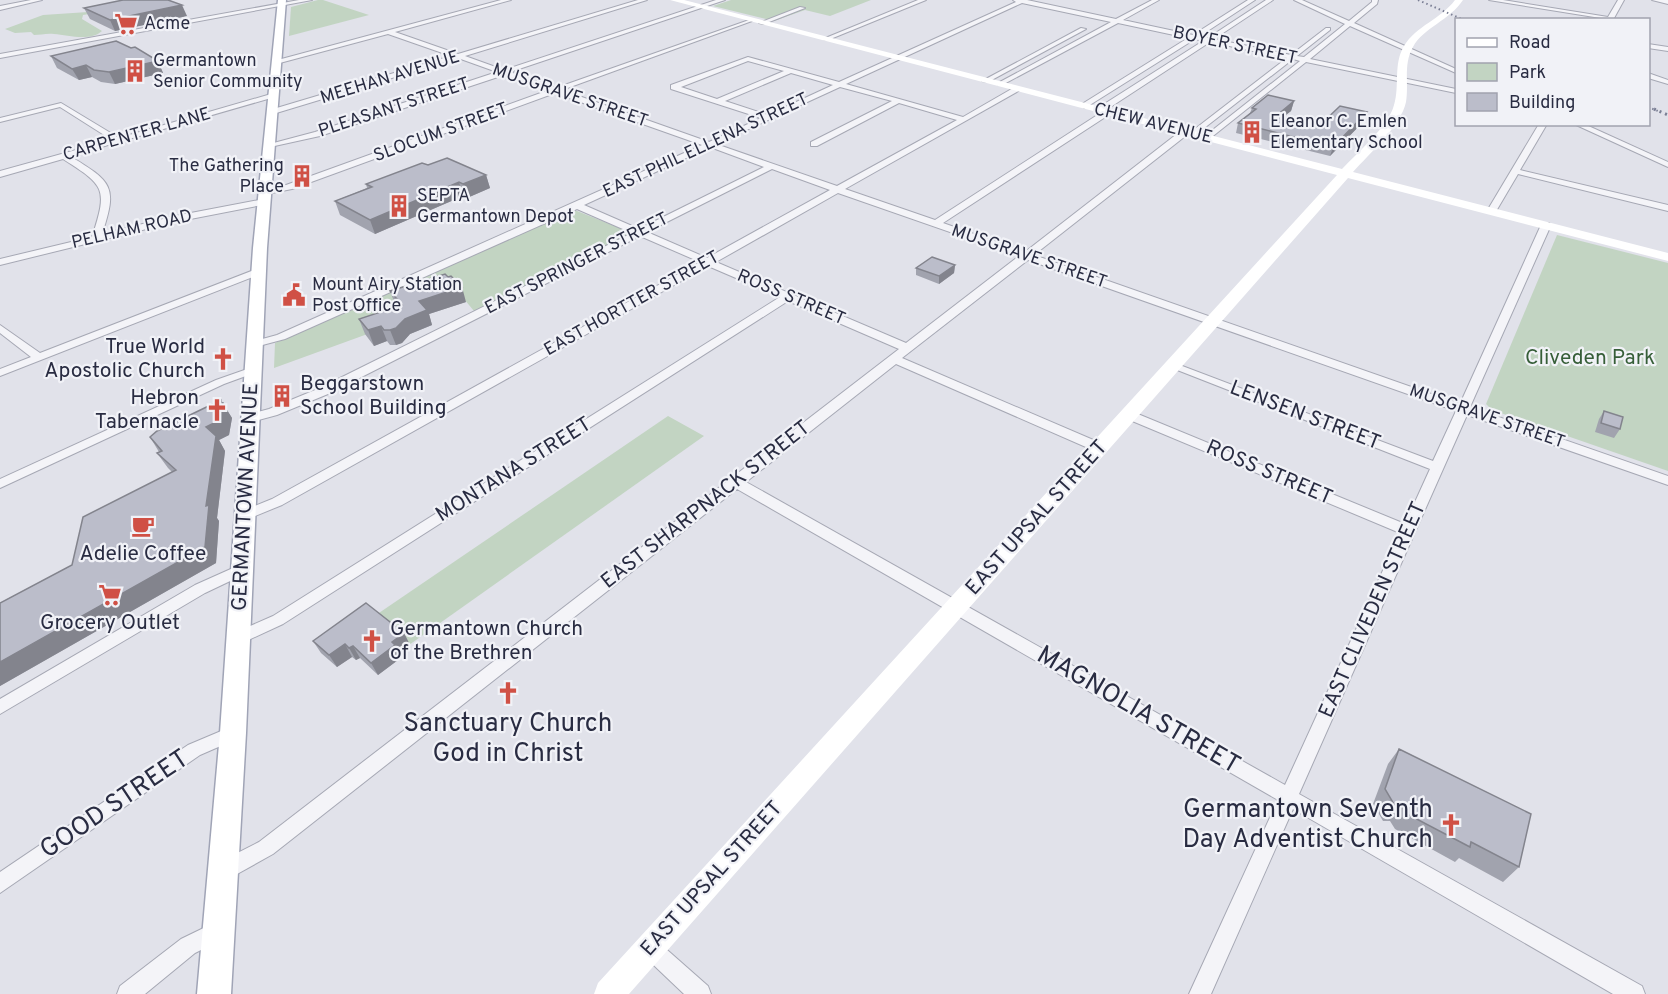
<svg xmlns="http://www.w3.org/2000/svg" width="1668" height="994" font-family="Overpass,sans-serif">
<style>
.green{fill:#c2d4c2}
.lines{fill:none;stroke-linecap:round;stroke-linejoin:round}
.street-casing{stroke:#a6a8b4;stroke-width:2}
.primary-casing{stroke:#a0a4b6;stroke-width:3}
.street{fill:#f4f4f8;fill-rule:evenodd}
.secondary{fill:#fff;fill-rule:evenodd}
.primary{fill:#fff;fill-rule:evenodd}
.rail-far1{stroke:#7a7e94;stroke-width:2;stroke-dasharray:1.5 3;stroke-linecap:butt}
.rail{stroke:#7a7e94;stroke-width:3;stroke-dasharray:2 4;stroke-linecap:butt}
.wall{fill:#a1a3ae}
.shaded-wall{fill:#83848d}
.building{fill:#bbbdca;stroke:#83848d;stroke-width:1.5}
.labels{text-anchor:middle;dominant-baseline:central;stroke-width:4.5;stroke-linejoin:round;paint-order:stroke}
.far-poi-label{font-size:18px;fill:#292c42;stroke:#f1f2f7;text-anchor:start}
.far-street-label{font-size:18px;fill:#292c42;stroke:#f1f2f7}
.poi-label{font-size:21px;fill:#292c42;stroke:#f1f2f7;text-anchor:end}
.park-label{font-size:21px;fill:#365e38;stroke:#f1f2f7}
.street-label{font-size:21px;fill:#292c42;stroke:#f1f2f7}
.near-street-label{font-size:26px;fill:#292c42;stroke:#f1f2f7}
.near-poi-label{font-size:26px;fill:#292c42;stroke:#f1f2f7}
</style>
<rect width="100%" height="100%" fill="#e1e2ea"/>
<g class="green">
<path d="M318 0H323L369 15 289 36 291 7Z"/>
<path d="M731 0H871L830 16 805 10 774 21 713 6Z"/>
<path d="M88 12 89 14 83 15 82 19 102 31C90 42 68 35 54 34 47 33 40 35 34 35L31 32 15 33 5 29 43 15Z"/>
<path d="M572 209 632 233 474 311 454 287 395 305 406 320 274 368 275 343Z"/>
<path d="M1557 235 1668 263V471L1492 410 1486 404Z"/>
<path d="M668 416 704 436 409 645 373 617Z"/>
</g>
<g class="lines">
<g class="street-casing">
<g id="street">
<path d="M31 0H42L0 10V6Z"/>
<path d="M299 0H312L0 58V54Z"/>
<path d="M501 0H511L395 32 458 54 638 0H647L465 56 504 70 716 0H725L510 72 556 88 752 19V21L562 90 709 142 761 118 671 89V85L748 57 839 82 1016 2 1013 0H1027L1116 19 1152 0H1159L1123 20 1193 35 1248 0H1255L1200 36 1208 38 1266 0H1273L1214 39 1291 55 1326 28H1330V30L1297 56 1304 57 1345 24 1294 0H1302L1349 21 1372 2V0H1378L1377 4 1354 23 1456 69V73L1350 26 1310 59 1456 89V93L1306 62 1208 140 1204 138 1205 136 1300 61 1293 59 1194 136 1190 134 1191 132 1287 58 1210 42 1106 110H1110V114L943 223 1025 252 1182 130H1188V134L1034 255 1460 404 1541 225 1549 223 1551 225 1470 407 1668 476V485L1467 415 1299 794 1642 986 1645 994H1613L1293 809 1211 994H1189L1278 800 737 489 273 854 230 878 223 880 216 878 213 871 216 864 259 842 899 349 788 301 283 624 244 642 238 644 232 642 230 638 232 634 273 616 780 297 708 266 282 505 250 518H240L238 515 240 512 272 499 700 262 640 236 328 394 277 415 251 422 247 421 245 418 247 415 269 409 320 388 632 233 577 209 285 339 255 347 251 346V342L277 335 702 145 555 93 292 189 262 195V191L286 185 549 90 504 75 320 136 270 147 266 145 315 132 497 72 458 58 273 114 269 112 270 110 451 56 388 34 276 64 274 61ZM1022 3 1111 22 998 83V85H1002L1118 23 1188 38 1082 104 1081 106 1085 108 1195 39 1203 41 1098 108V112H1102L935 220 845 189 1022 89 1015 87 963 117 846 84ZM748 61 784 71 717 99 681 87ZM791 73 833 85 768 115 725 101ZM840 87 892 101 811 142V146H817L899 103 957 120 837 186 716 144ZM710 147 764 167 639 229 584 205ZM772 169 830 190 707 258 647 232ZM838 193 1019 256 906 343 716 262ZM1028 260 1456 411 1433 461 1177 364H1169L1167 366 1430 469 1405 524 1133 412 1129 411 1123 415 1125 418 1400 533 1285 785 746 482 896 364 1095 451H1105L1106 448 1105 445 902 358Z"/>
<path d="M918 0H926L828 40 823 39Z"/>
<path d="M1489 0H1503L1608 17 1618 0H1624L1613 20Z"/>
<path d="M1652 0H1668V4Z"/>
<path d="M800 7 805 8 764 24 759 23Z"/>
<path d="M1081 28 1086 29 988 82 982 81Z"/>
<path d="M1648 44 1668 47V51L1648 48Z"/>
<path d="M1648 73 1668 80V84L1648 78Z"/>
<path d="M271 94 278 96 70 156C112 182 118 186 102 234L175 216 264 199 268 202 267 204 175 222 0 265V259L92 237C108 188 105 186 63 159L0 177V171L112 140 60 107 0 122V118L61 103 119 138Z"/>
<path d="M1539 124H1547L1520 170 1668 205V211L1518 174 1495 213H1489L1487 211Z"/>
<path d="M1574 124H1584L1668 162V167Z"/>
<path d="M259 268 264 271 263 273 0 376V369L31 357 0 333V325L40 353Z"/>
<path d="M253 367 259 370 257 372 224 384 0 488V479L216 380Z"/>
<path d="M242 564 247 565 249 569 247 573 205 593 0 714V699L195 585Z"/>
<path d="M233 726 239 728 242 733 239 738 200 755 0 893V872L188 745Z"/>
<path d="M216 922 223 925 226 932 223 939 195 953 145 994H117L120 986 181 939Z"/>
<path d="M650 938 657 941 708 986 711 994H684L643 955 640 948 643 941Z"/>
</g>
</g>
<g class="primary-casing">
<path id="primary" d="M278 0H286L267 248 246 733 231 994H197L220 733 253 248Z"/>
</g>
<use href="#street" class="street"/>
<path class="secondary" d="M670 0H684L1342 169C1357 153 1389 126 1394 105 1400 86 1393 64 1404 46 1416 26 1441 19 1455 0H1463C1450 20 1423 28 1413 47 1403 64 1409 84 1406 102 1401 126 1369 154 1353 172L1668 253V261L1348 178 629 994H594L598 983 1337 175Z"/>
<use href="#primary" class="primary"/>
<g class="rail-far1">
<path d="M1418 0 1464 20"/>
<path d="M1648 107 1658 111"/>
</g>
<path class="rail" d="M1654 109 1668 115"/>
</g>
<g class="wall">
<path d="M84 8 187 16 115 31 90 19Z"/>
<path d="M51 56 158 61 163 73 115 84 101 82 92 77 79 80 57 68Z"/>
<path d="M1294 101 1291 111 1283 117 1319 126 1363 122 1330 156 1236 133 1238 123 1250 113 1252 108Z"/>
<path d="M428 165 486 175 490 188 467 198 463 196 375 234 340 215 335 201 367 188 366 184Z"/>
<path d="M955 265 954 273 939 284 916 275V268Z"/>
<path d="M390 291 466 302 429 314 432 325 410 334 402 343 396 345H390L387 341 374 346 365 334 359 319 396 307Z"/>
<path d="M222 403 232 418 229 435 219 440 225 451 217 518 219 521 216 563 0 686V603L72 565 172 472 168 468 157 453 159 452 150 437Z"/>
<path d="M1604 411 1620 429 1614 438 1595 432 1599 419Z"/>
<path d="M404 633 410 645 399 653 402 657 378 675 360 658 356 660 352 657 337 667 321 653 313 641Z"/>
<path d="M1399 749 1519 867 1503 882 1459 858 1455 862 1395 829 1390 821H1383L1373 804 1388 764Z"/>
</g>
<g class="shaded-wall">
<path d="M182 5 187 16 115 31 110 20Z"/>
<path d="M158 61 163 73 115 84 109 72Z"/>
<path d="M86 65 92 77 79 80 72 69Z"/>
<path d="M1294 101 1291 111 1273 125 1276 116Z"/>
<path d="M1367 112 1363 122 1330 156 1333 147Z"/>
<path d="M486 175 490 188 467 198 463 184Z"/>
<path d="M459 182 463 196 375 234 370 220Z"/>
<path d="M955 265 954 273 939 284V276Z"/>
<path d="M462 287 466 302 429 314 432 325 410 334 402 343 396 345 390 330 419 301Z"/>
<path d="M381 326 387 341 374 346 368 330Z"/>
<path d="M221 400 232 418 229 435 219 440 225 451 217 518 219 521 216 563 0 686V662L206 506V427Z"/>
<path d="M404 633 410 645 399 653 402 657 378 675 371 663 392 642Z"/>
<path d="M345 644 352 657 337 667 329 655Z"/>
<path d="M353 646 360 658 356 660 349 648Z"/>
</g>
<g class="building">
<path d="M123 0H168L182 5 110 20 84 8Z"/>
<path d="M116 41 131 48 135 47 158 61 109 72 94 70 86 65 72 69 51 56Z"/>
<path d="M1268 95 1294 101 1276 116 1319 126 1340 106 1367 112 1333 147 1238 123 1256 109 1252 108Z"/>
<path d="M447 158 486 175 463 184 459 182 370 220 335 201 372 187 366 184 422 163 428 165Z"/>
<path d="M932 257 955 265 939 276 916 268Z"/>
<path d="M445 274 448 277 451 276 462 287 419 301 427 310 405 319 396 328 390 330H384L381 326 368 330 359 319 402 305 390 291Z"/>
<path d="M221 400V403H223L220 420 206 427 216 436 206 506 209 505 205 547 0 662V603L72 565 83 517 176 470 157 453 162 451 150 437 157 431Z"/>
<path d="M1604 411 1623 417 1620 429 1601 423Z"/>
<path d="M366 603 404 633 392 642 395 645 371 663 353 646 349 648 345 644 329 655 313 641Z"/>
<path d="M1399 749 1531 814 1519 867 1471 842 1470 847 1407 814 1402 806H1395L1385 789Z"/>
</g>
<defs>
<g id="supermarket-bare" transform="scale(1.8)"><path d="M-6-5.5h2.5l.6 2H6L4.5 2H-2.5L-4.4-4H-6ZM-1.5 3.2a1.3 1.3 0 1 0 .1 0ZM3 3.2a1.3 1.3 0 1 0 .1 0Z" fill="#d05045" stroke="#f1f2f7" stroke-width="2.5" paint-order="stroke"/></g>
<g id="building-bare" transform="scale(1.8)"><path d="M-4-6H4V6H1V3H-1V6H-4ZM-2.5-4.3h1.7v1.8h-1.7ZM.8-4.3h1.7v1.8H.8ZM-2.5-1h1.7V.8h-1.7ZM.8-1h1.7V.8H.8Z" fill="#d05045" stroke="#f1f2f7" stroke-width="2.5" paint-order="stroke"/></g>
<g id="civic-bare" transform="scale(1.8)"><path d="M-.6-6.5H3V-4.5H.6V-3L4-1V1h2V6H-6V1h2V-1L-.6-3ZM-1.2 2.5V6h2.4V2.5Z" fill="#d05045" stroke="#f1f2f7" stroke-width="2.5" paint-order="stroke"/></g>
<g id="church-bare" transform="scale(1.8)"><path d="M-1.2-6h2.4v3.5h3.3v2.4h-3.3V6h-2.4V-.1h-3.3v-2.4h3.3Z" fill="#d05045" stroke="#f1f2f7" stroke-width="2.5" paint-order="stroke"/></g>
<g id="cafe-bare" transform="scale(1.8)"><path d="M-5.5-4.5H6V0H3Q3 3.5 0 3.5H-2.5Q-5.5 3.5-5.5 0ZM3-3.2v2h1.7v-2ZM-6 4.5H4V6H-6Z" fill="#d05045" stroke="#f1f2f7" stroke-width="2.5" paint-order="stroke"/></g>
</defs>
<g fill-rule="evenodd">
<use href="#supermarket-bare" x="126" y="24"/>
<use href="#building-bare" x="135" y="71"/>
<use href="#building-bare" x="1252" y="132"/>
<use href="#building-bare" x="302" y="176"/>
<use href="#building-bare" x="399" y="206"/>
<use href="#civic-bare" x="294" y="295"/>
<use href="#church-bare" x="223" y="359"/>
<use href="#building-bare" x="282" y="396"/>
<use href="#church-bare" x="217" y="410"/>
<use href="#cafe-bare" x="143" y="526"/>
<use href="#supermarket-bare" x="110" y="595"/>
<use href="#church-bare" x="372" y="641"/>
<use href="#church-bare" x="508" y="693"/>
<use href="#church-bare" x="1451" y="825"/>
</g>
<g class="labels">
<g class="far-poi-label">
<text x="144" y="24">Acme</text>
<text x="153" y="61">Germantown<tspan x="153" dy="21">Senior Community</tspan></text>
<text x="1270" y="122">Eleanor C. Emlen<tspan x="1270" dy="21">Elementary School</tspan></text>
<text x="284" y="166" text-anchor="end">The Gathering<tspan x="284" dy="21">Place</tspan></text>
<text x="417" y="196">SEPTA<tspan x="417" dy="21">Germantown Depot</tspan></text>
<text x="312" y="285">Mount Airy Station<tspan x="312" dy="21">Post Office</tspan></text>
</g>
<g class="far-street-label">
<text transform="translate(1235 46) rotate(12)">BOYER STREET</text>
<text transform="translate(390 78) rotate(-17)">MEEHAN AVENUE</text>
<text transform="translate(570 96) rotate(19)">MUSGRAVE STREET</text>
<text transform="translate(394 108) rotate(-18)">PLEASANT STREET</text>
<text transform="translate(1153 124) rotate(14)">CHEW AVENUE</text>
<text transform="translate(441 133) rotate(-20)">SLOCUM STREET</text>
<text transform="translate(137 135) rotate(-16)">CARPENTER LANE</text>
<text transform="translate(706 146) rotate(-25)">EAST PHIL ELLENA STREET</text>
<text transform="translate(132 230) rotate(-13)">PELHAM ROAD</text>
<text transform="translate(1029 257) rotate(19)">MUSGRAVE STREET</text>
<text transform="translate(577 264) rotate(-27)">EAST SPRINGER STREET</text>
<text transform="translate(791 298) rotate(23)">ROSS STREET</text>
<text transform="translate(632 304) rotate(-29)">EAST HORTTER STREET</text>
<text transform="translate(1487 417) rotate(19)">MUSGRAVE STREET</text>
</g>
<g class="poi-label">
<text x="205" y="347">True World<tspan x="205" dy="24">Apostolic Church</tspan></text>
<text x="300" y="384" text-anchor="start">Beggarstown<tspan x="300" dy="24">School Building</tspan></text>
<text x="199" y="398">Hebron<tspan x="199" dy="24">Tabernacle</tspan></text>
<text x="143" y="554" text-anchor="middle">Adelie Coffee</text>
<text x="110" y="623" text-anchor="middle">Grocery Outlet</text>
<text x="390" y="629" text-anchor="start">Germantown Church<tspan x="390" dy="24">of the Brethren</tspan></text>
</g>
<g class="park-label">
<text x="1590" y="358">Cliveden Park</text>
</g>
<g class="street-label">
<text transform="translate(1305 416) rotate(21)">LENSEN STREET</text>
<text transform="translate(514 470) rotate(-32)">MONTANA STREET</text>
<text transform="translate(1269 473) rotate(23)">ROSS STREET</text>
<text transform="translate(246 497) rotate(-87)">GERMANTOWN AVENUE</text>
<text transform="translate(706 505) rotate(-38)">EAST SHARPNACK STREET</text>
<text transform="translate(1037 518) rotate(-48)">EAST UPSAL STREET</text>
<text transform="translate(1373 610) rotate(-66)">EAST CLIVEDEN STREET</text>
<text transform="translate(712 879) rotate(-48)">EAST UPSAL STREET</text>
</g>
<g class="near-street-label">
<text transform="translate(1138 711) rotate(30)">MAGNOLIA STREET</text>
<text transform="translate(115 805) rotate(-34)">GOOD STREET</text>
</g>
<g class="near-poi-label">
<text x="508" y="724">Sanctuary Church<tspan x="508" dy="30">God in Christ</tspan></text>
<text x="1433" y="810" text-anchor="end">Germantown Seventh<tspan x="1433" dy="30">Day Adventist Church</tspan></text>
</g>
</g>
<rect x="1455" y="18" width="195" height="108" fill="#f1f2f7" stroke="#a1a3af" stroke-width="1.5"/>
<rect x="1467" y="38" width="30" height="9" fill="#ffffff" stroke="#a1a3af" stroke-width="1.5"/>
<text x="1509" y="48" font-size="18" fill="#292c42">Road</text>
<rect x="1467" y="63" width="30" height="18" fill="#c2d4c2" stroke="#a1a3af" stroke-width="1.5"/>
<text x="1509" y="78" font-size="18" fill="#292c42">Park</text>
<rect x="1467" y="93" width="30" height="18" fill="#bbbdca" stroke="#a1a3af" stroke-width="1.5"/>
<text x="1509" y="108" font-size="18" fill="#292c42">Building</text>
</svg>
